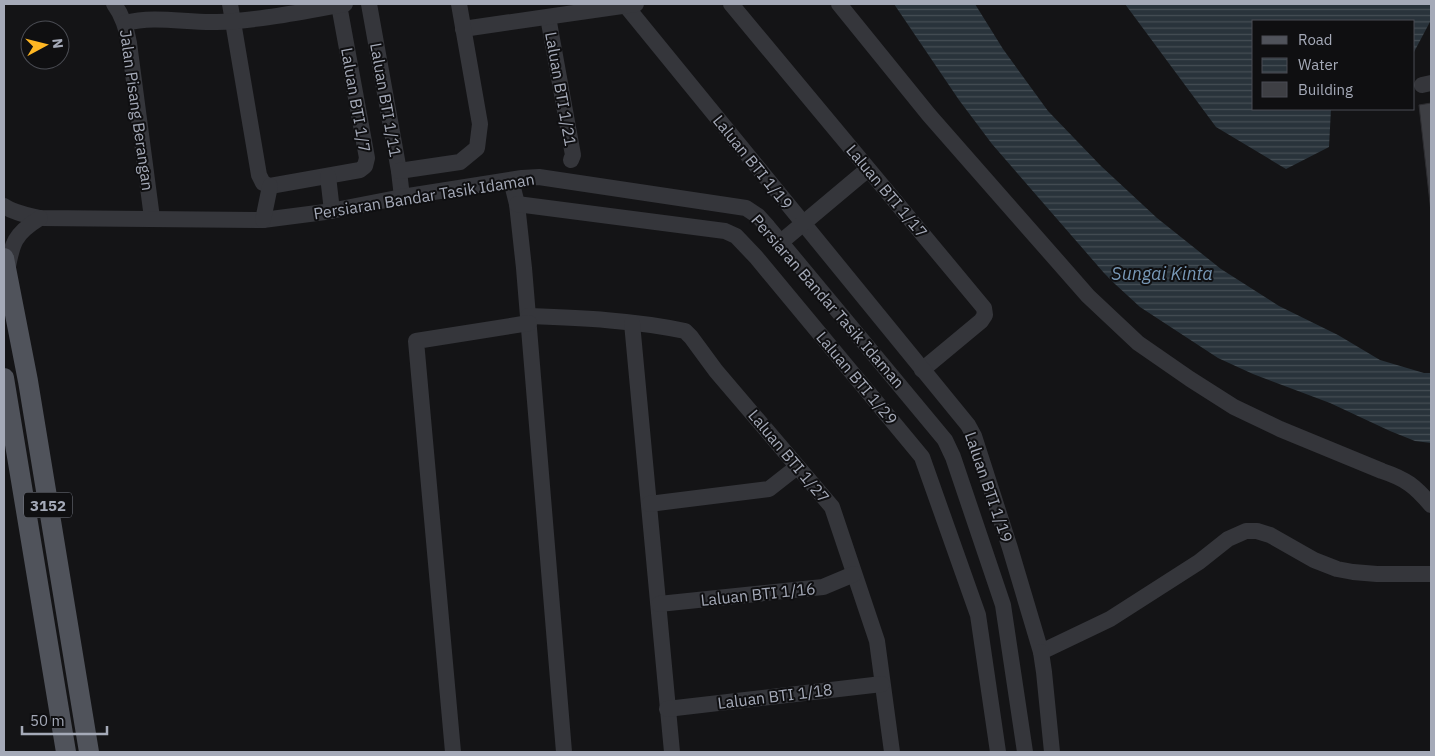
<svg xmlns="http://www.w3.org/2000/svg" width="1435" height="756" font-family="'IBM Plex Sans',sans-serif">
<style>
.water{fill:url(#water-rules)}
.building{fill:#3e3f44;stroke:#2e2e32}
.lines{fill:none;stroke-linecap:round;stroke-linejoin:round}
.minor{stroke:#35363b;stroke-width:16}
.major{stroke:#50535b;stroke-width:20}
.labels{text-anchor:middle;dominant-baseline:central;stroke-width:4;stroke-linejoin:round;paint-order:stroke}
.shield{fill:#0f0f11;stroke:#787c86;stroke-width:1}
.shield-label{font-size:15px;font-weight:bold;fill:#a5aab8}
.street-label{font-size:16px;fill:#a5aab8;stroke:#0f0f11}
.water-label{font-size:18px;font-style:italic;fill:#7898b6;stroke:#0f0f11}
</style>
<defs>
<pattern id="water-rules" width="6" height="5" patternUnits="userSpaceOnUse" patternTransform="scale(1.25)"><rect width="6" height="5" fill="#29333b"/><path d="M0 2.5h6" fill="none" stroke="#454e55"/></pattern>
</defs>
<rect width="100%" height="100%" fill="#141416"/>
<g class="water">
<path d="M894 4H975L1003 49 1048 111 1101 166 1157 218 1221 269 1279 306 1338 335 1380 360 1424 373H1431V443L1415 441 1390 431 1330 403 1253 374 1218 358 1140 307 1115 284 1104 273 992 144 959 100Z"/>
<path d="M1125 4H1431V20L1414 52V21H1254V109H1331L1329 147 1286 169 1216 127Z"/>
</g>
<path class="building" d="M1431 103V212L1419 105Z"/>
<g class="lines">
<g class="minor">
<path d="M114 4C123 16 126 28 129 43L152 218"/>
<path d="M230 4 259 175 263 183 270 186 360 170 365 166 367 158 339 5"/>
<path d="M369 4 399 171 402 197"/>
<path d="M731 4 984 308 985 315 981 321 922 370"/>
<path d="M839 4 929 115 1088 296 1138 343 1190 379 1234 407 1280 429 1382 471C1406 479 1415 486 1431 505"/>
<path d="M626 6 968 425 974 436 1010 548 1041 652 1110 619 1199 562 1228 539 1246 531H1257L1270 535 1314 560 1337 569 1353 572 1377 574H1431"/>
<path d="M548 17 573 155 571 160"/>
<path d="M125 23C155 15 186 23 216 22 258 21 304 11 345 4"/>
<path d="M463 29 636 4"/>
<path d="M1422 85 1431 83"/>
<path d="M399 171 460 162 477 148 480 124 459 4"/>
<path d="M328 176 332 211"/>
<path d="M511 180 517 204 524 268 564 752"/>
<path d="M517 204 725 231 736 236 756 257 922 457 978 615 998 752"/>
<path d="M4 206C14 213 27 215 40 218L263 220 325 212 402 197 522 178 539 177 746 208 758 216 768 227 945 440 953 457 1003 605 1025 752"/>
<path d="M263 220 270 186"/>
<path d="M781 242 868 169"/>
<path d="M7 272C12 243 14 234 40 218"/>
<path d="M528 316C580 318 634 320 685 331L691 337 716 371 832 507 877 641 892 752"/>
<path d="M632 323 672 752"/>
<path d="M649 504 769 489 797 467"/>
<path d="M659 604 823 587 854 574"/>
<path d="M1041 652 1044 672 1052 752"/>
<path d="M667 709 882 684"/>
<path d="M453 752 416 341 529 323"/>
</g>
<g class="major">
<path d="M4 258 28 381 89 752"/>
<path d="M4 378 66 752"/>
</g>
</g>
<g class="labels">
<rect class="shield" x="24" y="492.5" width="48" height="25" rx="4"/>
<g class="shield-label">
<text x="48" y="505">3152</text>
</g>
<g class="street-label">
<text transform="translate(561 89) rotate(80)">Laluan BTI 1/21</text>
<text transform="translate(356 100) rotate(80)">Laluan BTI 1/7</text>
<text transform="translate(386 100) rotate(80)">Laluan BTI 1/11</text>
<text transform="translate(137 110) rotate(82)">Jalan Pisang Berangan</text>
<text transform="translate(753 162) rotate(51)">Laluan BTI 1/19</text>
<text transform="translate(887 191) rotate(50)">Laluan BTI 1/17</text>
<text transform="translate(424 196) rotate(-9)">Persiaran Bandar Tasik Idaman</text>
<text transform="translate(828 301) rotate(49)">Persiaran Bandar Tasik Idaman</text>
<text transform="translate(857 378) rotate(50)">Laluan BTI 1/29</text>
<text transform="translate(789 456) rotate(50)">Laluan BTI 1/27</text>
<text transform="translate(989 487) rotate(71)">Laluan BTI 1/19</text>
<text transform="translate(758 594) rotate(-6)">Laluan BTI 1/16</text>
<text transform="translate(775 696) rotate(-7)">Laluan BTI 1/18</text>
</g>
<g class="water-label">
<text x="1162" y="273">Sungai Kinta</text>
</g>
</g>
<rect width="1435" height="756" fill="none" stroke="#a5aab8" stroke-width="10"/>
<rect x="1252" y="20" width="162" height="90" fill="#0f0f11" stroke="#4b4d54"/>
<rect x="1262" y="36" width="25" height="8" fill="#50535b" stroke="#4b4d54"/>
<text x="1298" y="45" font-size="15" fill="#a5aab8">Road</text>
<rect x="1262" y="58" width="25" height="15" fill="url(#water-rules)" stroke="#4b4d54"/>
<text x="1298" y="70" font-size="15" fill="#a5aab8">Water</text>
<rect x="1262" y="82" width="25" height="15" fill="#3e3f44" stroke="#4b4d54"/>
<text x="1298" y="95" font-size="15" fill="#a5aab8">Building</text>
<g transform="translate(45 45) rotate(83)"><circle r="24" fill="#0f0f11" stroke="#4b4d54"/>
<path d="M0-4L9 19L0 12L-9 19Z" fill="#ffb723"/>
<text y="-8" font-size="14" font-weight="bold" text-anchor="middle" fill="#a5aab8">N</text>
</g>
<path d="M22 726v8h85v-8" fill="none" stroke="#a5aab8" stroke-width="2.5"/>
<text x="30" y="726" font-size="15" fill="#a5aab8" stroke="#0f0f11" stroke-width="4" paint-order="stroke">50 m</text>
</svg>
